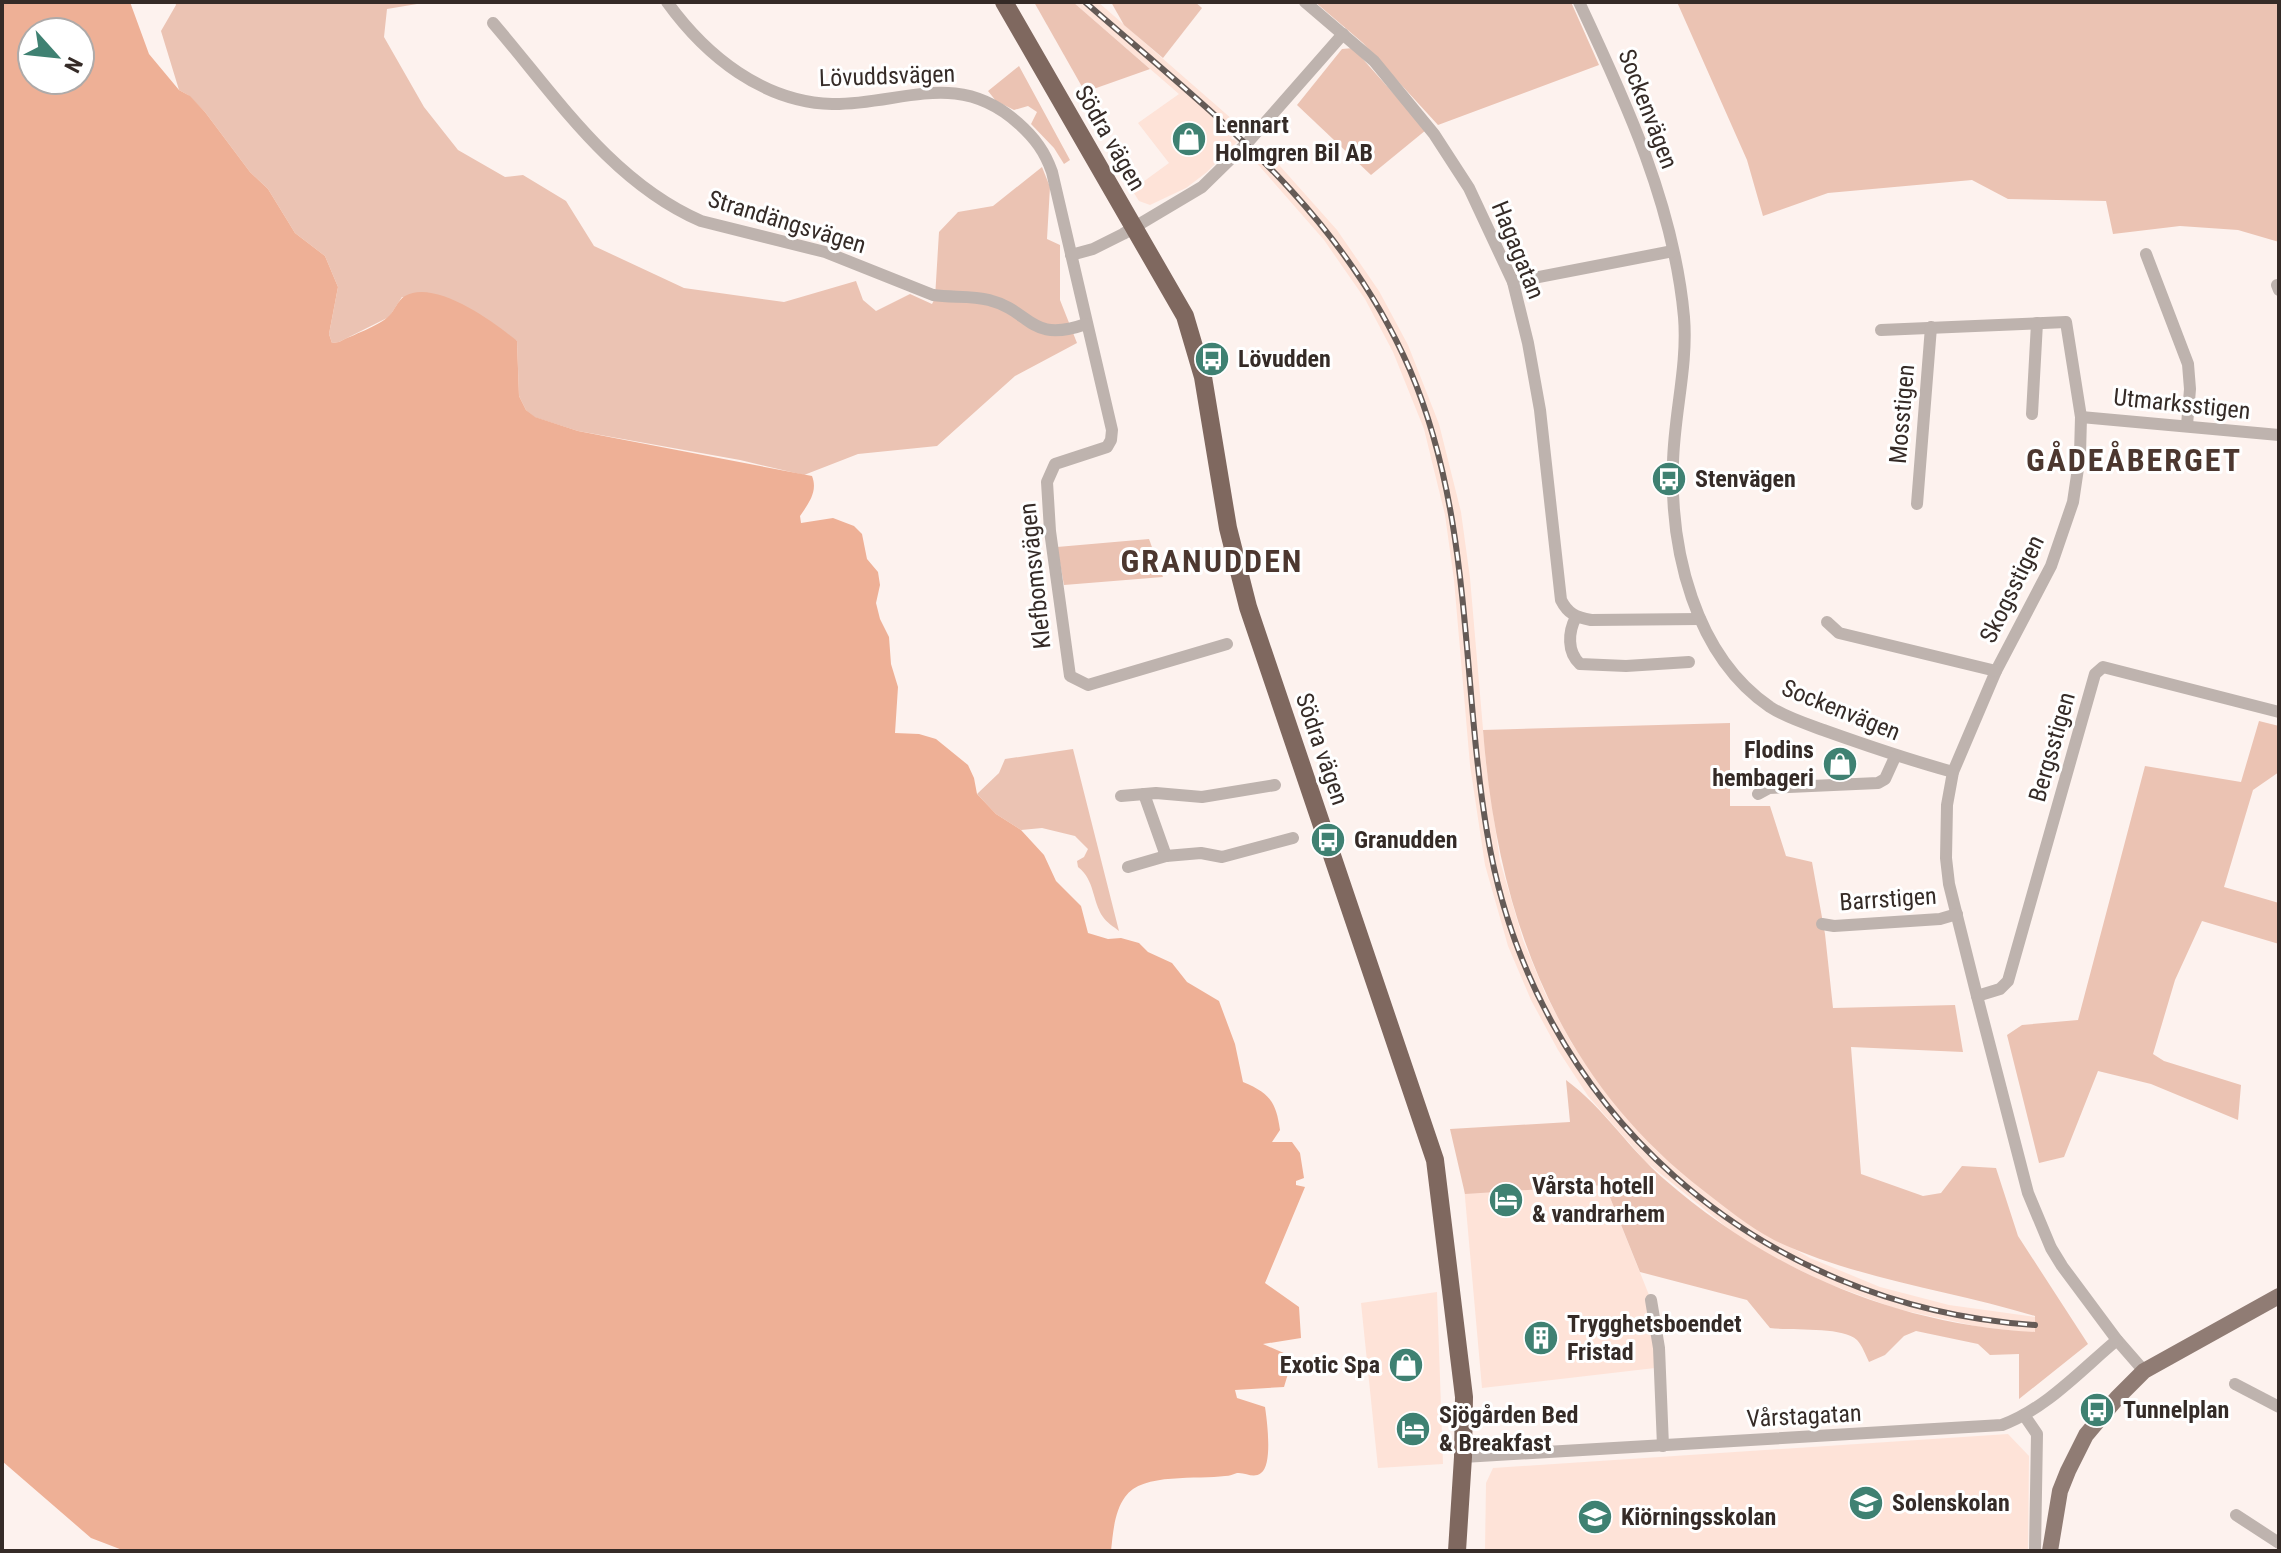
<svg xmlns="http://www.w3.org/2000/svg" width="2281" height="1553" font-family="'Roboto Condensed',sans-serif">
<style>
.built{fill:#fee3d8}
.green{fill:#ebc3b3}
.water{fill:#eeb096;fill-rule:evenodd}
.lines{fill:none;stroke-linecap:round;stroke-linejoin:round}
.minor{stroke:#beb3ae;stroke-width:12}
.major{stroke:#907c74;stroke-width:16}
.highway{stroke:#7f685f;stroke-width:18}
.rail-casing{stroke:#655b57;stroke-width:6}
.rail{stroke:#fff;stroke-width:3;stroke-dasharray:9;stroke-linecap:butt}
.labels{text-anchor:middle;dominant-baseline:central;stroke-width:6;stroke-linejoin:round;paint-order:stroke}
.street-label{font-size:24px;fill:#352b27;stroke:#fff}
.poi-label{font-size:24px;font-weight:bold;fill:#352b27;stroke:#fff;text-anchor:start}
.district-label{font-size:32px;font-weight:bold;letter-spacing:2px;fill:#4c372f;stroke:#fff}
</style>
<rect width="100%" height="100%" fill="#fdf2ee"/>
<g class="built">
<path d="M1073 2H1098L1241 127 1231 138 1237 142 1207 172 1186 188 1150 205 1139 201 1132 190 1169 163 1138 123 1179 94Z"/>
<path d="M1265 149 1337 230 1379 291 1408 345 1439 424 1461 512 1470 578 1486 764 1500 861 1523 940 1545 993 1571 1042 1601 1086 1657 1151 1744 1221 1810 1258 1880 1287 1949 1305 2036 1317 2035 1333 1980 1327 1897 1309 1829 1284 1766 1254 1735 1234 1646 1162 1588 1096 1558 1050 1531 1000 1508 946 1485 865 1470 765 1454 580 1445 515 1424 429 1393 352 1365 299 1324 240 1254 160Z"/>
<path d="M1605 1185 1651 1300 1655 1368 1482 1388 1464 1186Z"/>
<path d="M1437 1292 1443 1464 1378 1468 1361 1303Z"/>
<path d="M2008 1434 2029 1456 2028 1551H1485L1486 1483 1493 1468Z"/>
</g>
<g class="green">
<path d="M175 2H429L387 9 384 37 424 107 458 150 505 177 523 175 566 201 594 246 684 288 784 302 856 281 863 300 876 311 910 294 932 304 935 298 939 232 958 212 993 206 1042 167 1050 187 1047 239 1060 245V300L1077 343 1015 376 937 446 858 454 804 475 740 460 578 431 534 417 526 410 519 396 517 341 402 297 389 317 339 342 332 343 329 334 338 287 325 256 295 233 268 189 250 172 205 112 188 95 179 90 161 31 176 5Z"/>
<path d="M1034 2H1073L1150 69 1085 92Z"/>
<path d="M1111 2H1195L1202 8 1163 58 1124 25Z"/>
<path d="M1315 2H1571L1599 65 1438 125 1363 43Z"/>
<path d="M1677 2H2279V242L2238 230 2180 226 2113 234 2106 201 2008 199 1972 180 1828 193 1763 216 1747 160Z"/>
<path d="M1353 48 1426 130 1371 175 1297 105 1342 49Z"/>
<path d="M1019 66 1070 160 1064 164 1054 148 1031 124 1037 112 1028 106 1014 110 996 101 988 91Z"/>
<path d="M1149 539 1163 577 1064 585 1057 547Z"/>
<path d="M2259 721 2279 726V772L2253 790 2224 887 2279 903V944L2202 921 2175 980 2153 1054 2164 1061 2241 1085 2238 1120 2151 1084 2098 1071 2064 1157 2039 1163 2007 1035 2022 1025 2078 1020 2145 766 2241 782Z"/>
<path d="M1730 723V806H1770L1786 856 1812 862 1825 934 1833 1008 1955 1005 1963 1052 1851 1047 1861 1174 1923 1196 1941 1193 1962 1166 1996 1168 2018 1236 2088 1344 2019 1399V1354L1990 1355 1978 1344 1916 1331 1904 1336 1885 1355 1869 1362C1866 1356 1862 1345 1857 1340 1842 1326 1792 1331 1770 1328L1747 1300 1640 1272 1605 1185 1465 1194 1450 1129 1570 1122 1566 1080C1604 1108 1629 1149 1664 1179 1768 1270 1897 1325 2035 1332V1316C1949 1290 1856 1279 1774 1240 1749 1227 1726 1208 1704 1191 1554 1076 1497 912 1483 730Z"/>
<path d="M1073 749 1119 931C1114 927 1106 922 1103 917 1092 901 1095 880 1078 867L1077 861 1084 857 1088 849 1075 836 1042 828 1021 830 996 814 977 794 999 773 1005 759Z"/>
</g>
<path class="water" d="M2 2H130L149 54 179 90 190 96 205 112 250 172 268 189 295 233 325 256 338 287 329 334 332 343 339 342C352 335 379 326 389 316 395 310 397 301 405 296 435 279 494 322 517 341L519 396 526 410 535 417 578 431 812 476C818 491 809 503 800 516L801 523 833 518 854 526 862 534 867 559 878 572 880 585 876 603 880 619 889 637 891 664 898 687 895 733 919 734 936 739 968 765 974 778 977 794 996 814 1021 830 1044 855 1056 881 1081 906 1088 933 1108 939 1121 938 1139 943 1148 952 1172 963 1187 982 1219 1001 1235 1044 1243 1082C1269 1093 1276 1101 1280 1130L1272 1142H1292L1300 1153 1304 1178 1296 1181V1185L1305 1187 1265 1283 1299 1307 1301 1338 1263 1344 1293 1357 1284 1387 1235 1390 1237 1398 1265 1407C1267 1420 1273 1465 1261 1473 1253 1479 1246 1472 1237 1473 1233 1474 1230 1476 1225 1476 1199 1480 1142 1472 1125 1497 1114 1512 1113 1534 1111 1551H125L91 1538 2 1461ZM32 32H80V80H32Z"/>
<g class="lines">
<g class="minor">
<path d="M667 2C706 56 763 102 832 104 901 105 957 68 1018 123 1035 138 1045 152 1052 172L1112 430 1111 440 1107 447 1055 464 1047 482 1050 531 1070 676 1088 685 1227 644"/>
<path d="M1305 2 1374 61 1434 134 1469 188 1513 282 1528 343 1540 410 1561 600C1568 614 1576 617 1591 620L1700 619"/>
<path d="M1579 2C1626 102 1674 206 1684 317 1688 366 1674 414 1673 463 1670 549 1694 655 1770 707 1787 718 1807 724 1826 731 1868 746 1909 760 1953 772"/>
<path d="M493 23C555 95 611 182 701 221L825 252 933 295C951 298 971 295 989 300 1032 311 1029 344 1086 324"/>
<path d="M2146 254 2188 364 2190 389 2187 425"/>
<path d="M1071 255 1093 249 1123 234 1202 187 1248 142 1343 34"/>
<path d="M1513 282 1673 251"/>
<path d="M2277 285 2279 290"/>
<path d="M1881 330 2066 322 2081 417 2080 455 2073 502 2051 566 1996 671 1953 772 1947 805 1946 858 1949 884 1977 996 2028 1193 2051 1248 2062 1266 2117 1340 2144 1371"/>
<path d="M2032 414 2037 323"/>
<path d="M2081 417 2279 435"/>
<path d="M1917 504 1931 327"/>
<path d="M1576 617C1568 632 1567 652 1580 664L1626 666 1689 662"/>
<path d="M1827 622 1839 633 1996 671"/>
<path d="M1144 794 1166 856"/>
<path d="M1758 794 1769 788 1878 783 1885 779 1895 757"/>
<path d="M1121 796 1156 793 1202 797 1275 785"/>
<path d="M1128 867 1166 856 1201 853 1222 857 1293 838"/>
<path d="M1822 924 1834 926 1940 919 1957 914"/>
<path d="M1977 996 2000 989 2008 981 2095 674 2103 667 2279 712"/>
<path d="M1651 1300 1659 1348 1663 1446"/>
<path d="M2235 1384 2279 1407"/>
<path d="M2024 1415 2037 1434 2035 1551"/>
<path d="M1463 1457 2002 1425C2046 1409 2082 1369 2117 1340"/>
<path d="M2236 1515 2279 1543"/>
</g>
<path class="major" d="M2050 1551 2060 1491 2068 1471 2086 1435 2117 1398 2144 1371 2279 1296"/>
<path class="highway" d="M1004 2 1185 316 1203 377 1228 528 1248 607 1435 1160 1464 1397 1463 1457 1457 1551"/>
<g class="rail-casing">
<path id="rail" d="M1085 2C1214 115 1340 208 1410 370 1473 518 1461 677 1487 832 1532 1109 1756 1306 2035 1325"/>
</g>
<use href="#rail" class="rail"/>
</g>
<defs>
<g id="shop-disc" transform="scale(1.8)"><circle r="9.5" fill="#3f8172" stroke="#fff"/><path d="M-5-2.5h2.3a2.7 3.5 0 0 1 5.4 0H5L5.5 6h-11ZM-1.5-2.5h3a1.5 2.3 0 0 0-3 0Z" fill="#fff"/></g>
<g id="bus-disc" transform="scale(1.8)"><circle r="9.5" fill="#3f8172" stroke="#fff"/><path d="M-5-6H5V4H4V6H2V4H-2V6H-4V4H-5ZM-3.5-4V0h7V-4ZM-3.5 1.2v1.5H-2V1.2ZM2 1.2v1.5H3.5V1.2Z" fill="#fff"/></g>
<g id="hotel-disc" transform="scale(1.8)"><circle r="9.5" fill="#3f8172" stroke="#fff"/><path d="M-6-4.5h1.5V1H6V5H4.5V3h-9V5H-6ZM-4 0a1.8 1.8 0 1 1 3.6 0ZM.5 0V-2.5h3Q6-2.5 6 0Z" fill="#fff"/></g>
<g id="building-disc" transform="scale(1.8)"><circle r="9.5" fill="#3f8172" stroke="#fff"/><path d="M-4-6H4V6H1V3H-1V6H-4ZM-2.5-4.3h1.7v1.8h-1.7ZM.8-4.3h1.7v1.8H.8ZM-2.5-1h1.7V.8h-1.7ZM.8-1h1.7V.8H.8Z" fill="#fff"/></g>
<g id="school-disc" transform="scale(1.8)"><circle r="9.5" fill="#3f8172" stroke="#fff"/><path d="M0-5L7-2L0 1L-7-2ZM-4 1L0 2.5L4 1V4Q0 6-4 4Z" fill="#fff"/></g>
</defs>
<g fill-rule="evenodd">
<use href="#shop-disc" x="1189" y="139"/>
<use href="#bus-disc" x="1212" y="359"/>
<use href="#bus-disc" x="1669" y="479"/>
<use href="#shop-disc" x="1840" y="764"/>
<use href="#bus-disc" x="1328" y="840"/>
<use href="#hotel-disc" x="1506" y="1200"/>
<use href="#building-disc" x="1541" y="1338"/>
<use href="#shop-disc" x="1406" y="1365"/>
<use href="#bus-disc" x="2097" y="1410"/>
<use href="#hotel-disc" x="1413" y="1429"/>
<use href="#school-disc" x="1866" y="1503"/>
<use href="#school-disc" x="1595" y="1517"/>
</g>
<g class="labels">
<g class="street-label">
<text transform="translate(887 76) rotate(-2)">Lövuddsvägen</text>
<text transform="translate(1648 109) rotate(69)">Sockenvägen</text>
<text transform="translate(1110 138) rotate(60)">Södra vägen</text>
<text transform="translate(787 222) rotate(17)">Strandängsvägen</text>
<text transform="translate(1518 250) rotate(68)">Hagagatan</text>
<text transform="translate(2182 404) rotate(6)">Utmarksstigen</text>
<text transform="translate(1902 414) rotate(-85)">Mosstigen</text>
<text transform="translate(1035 576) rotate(-96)">Klefbomsvägen</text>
<text transform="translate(2012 589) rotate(-64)">Skogsstigen</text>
<text transform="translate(1841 710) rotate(22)">Sockenvägen</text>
<text transform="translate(2052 747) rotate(-74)">Bergsstigen</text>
<text transform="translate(1322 749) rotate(71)">Södra vägen</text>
<text transform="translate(1888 899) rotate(-4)">Barrstigen</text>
<text transform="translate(1804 1416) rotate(-3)">Vårstagatan</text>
</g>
<g class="poi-label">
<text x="1215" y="125">Lennart<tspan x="1215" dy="28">Holmgren Bil AB</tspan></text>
<text x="1238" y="359">Lövudden</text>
<text x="1695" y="479">Stenvägen</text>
<text x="1814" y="750" text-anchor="end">Flodins<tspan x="1814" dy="28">hembageri</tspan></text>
<text x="1354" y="840">Granudden</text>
<text x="1532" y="1186">Vårsta hotell<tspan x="1532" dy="28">&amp; vandrarhem</tspan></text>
<text x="1567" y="1324">Trygghetsboendet<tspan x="1567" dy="28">Fristad</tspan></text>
<text x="1380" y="1365" text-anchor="end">Exotic Spa</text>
<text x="2123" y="1410">Tunnelplan</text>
<text x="1439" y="1415">Sjögården Bed<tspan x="1439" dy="28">&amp; Breakfast</tspan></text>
<text x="1892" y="1503">Solenskolan</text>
<text x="1621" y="1517">Kiörningsskolan</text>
</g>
<g class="district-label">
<text x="2134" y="460">GÅDEÅBERGET</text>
<text x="1212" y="561">GRANUDDEN</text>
</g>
</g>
<rect width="2281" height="1553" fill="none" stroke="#352b27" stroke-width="8"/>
<g transform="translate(56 56) rotate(117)"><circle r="38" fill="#ffffff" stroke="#aeaaa9" stroke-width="2"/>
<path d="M0-6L14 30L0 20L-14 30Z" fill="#3f8172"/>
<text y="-12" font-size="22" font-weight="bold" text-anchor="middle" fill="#352b27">N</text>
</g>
</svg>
